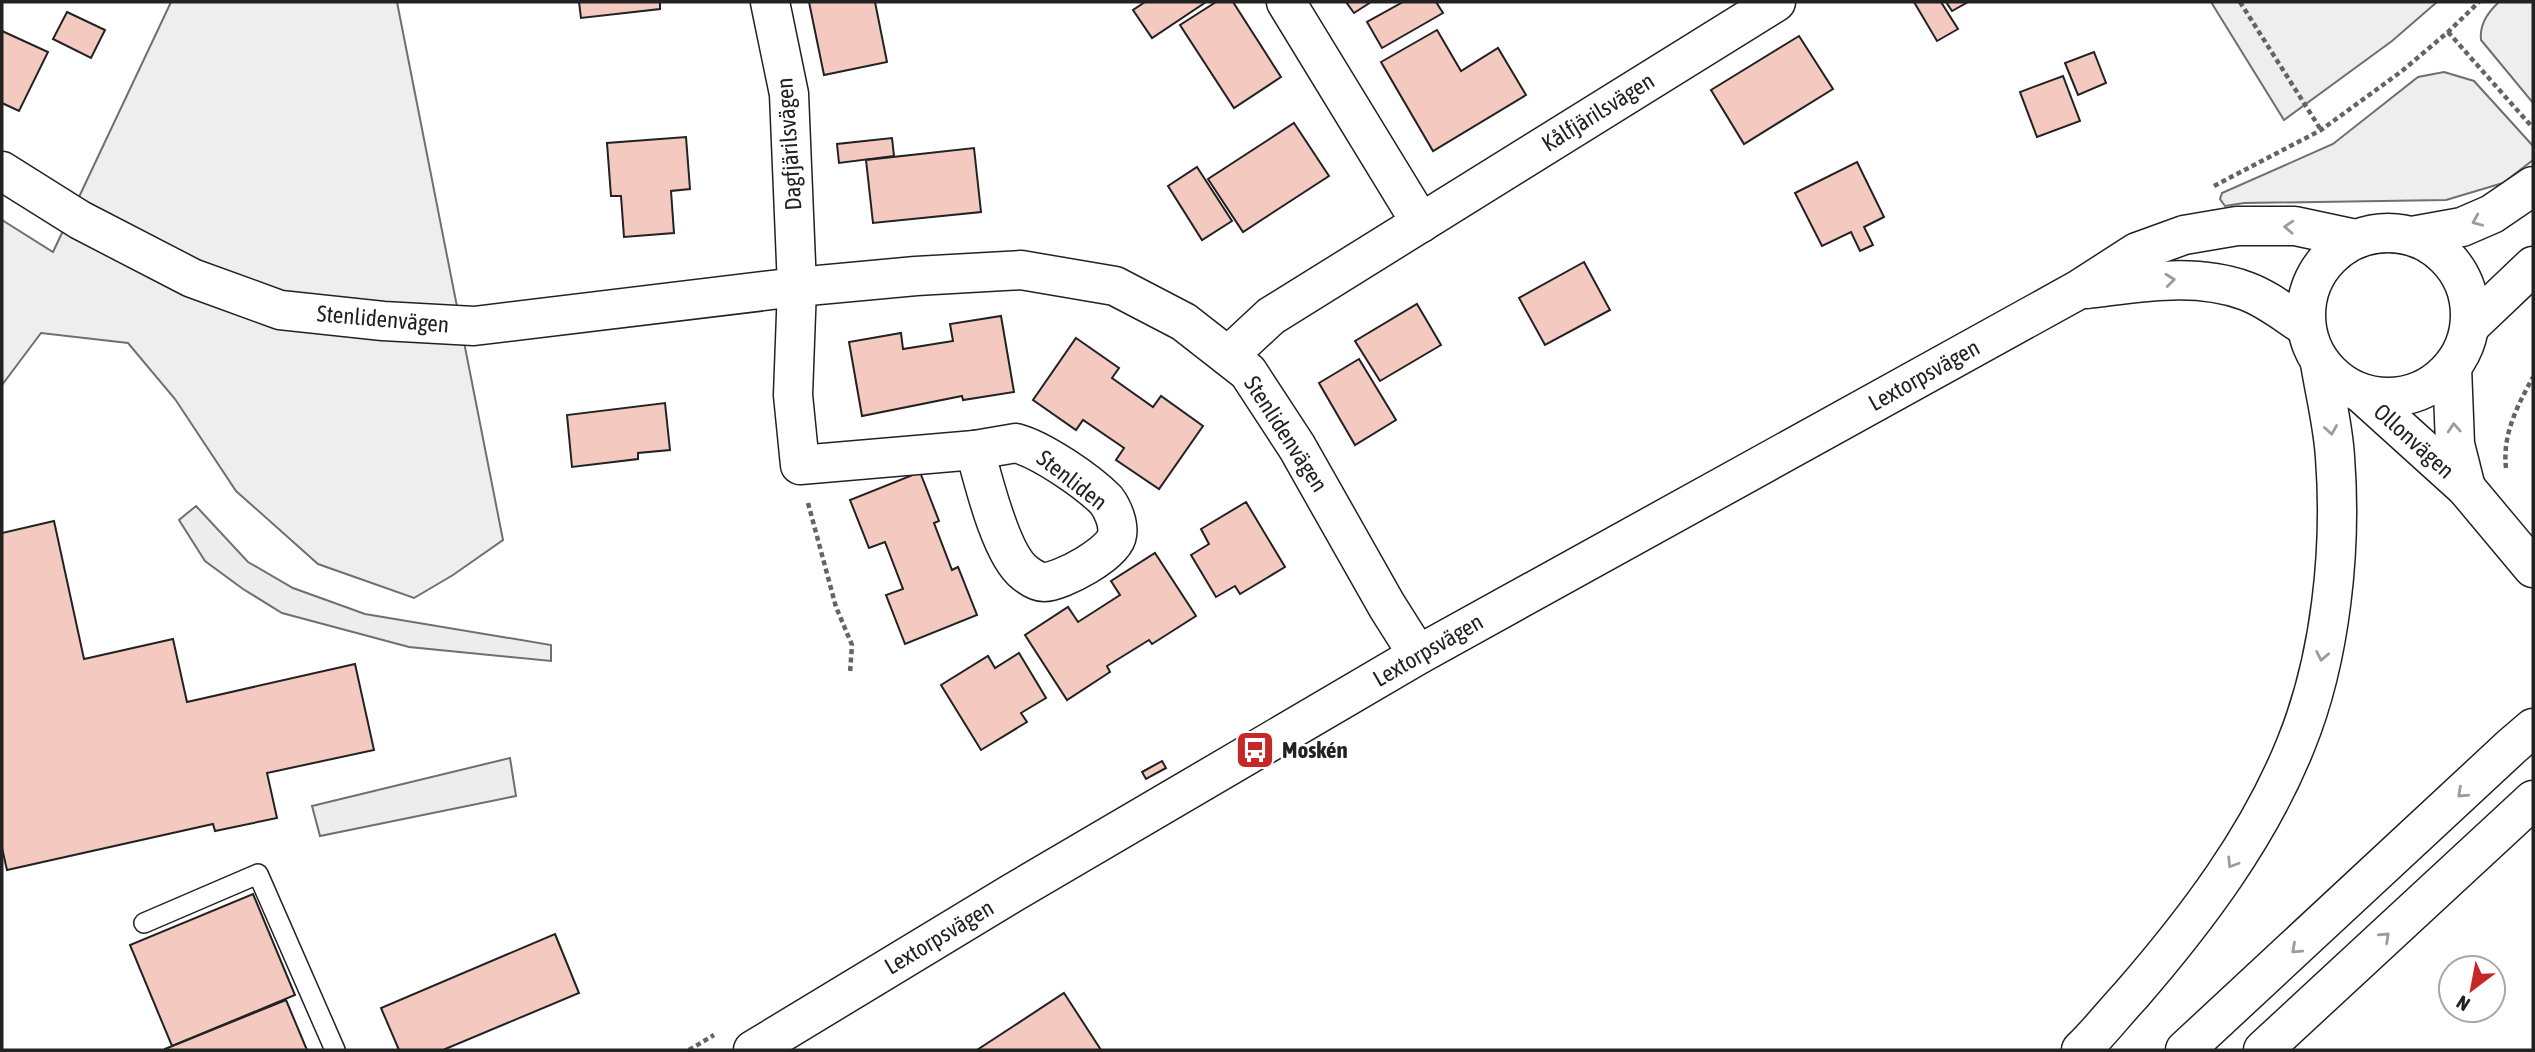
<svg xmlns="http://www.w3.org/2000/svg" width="2535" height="1052" font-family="'Asap Condensed',sans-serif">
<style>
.green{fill:#eee;stroke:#6f6f6f;stroke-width:2}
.parking{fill:#ededed;stroke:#6f6f6f;stroke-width:2}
.building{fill:#f3c9c0;stroke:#222;stroke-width:2}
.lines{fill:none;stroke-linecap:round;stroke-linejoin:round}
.service-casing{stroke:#222;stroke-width:22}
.minor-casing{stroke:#222;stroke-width:41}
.tertiary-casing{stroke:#222;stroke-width:41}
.trunk-casing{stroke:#222;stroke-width:41}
.path{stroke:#646464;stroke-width:4.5;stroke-dasharray:5 3.5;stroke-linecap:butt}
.service{stroke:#fff;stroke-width:19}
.minor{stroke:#fff;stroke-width:38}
.tertiary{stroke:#fff;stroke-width:38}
.trunk{stroke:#fff;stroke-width:38}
.oneway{stroke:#9c9c9c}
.labels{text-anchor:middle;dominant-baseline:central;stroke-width:5;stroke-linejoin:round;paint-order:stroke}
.street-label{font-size:23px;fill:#222;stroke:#fff}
.poi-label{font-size:23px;font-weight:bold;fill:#222;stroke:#fff;text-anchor:start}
</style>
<rect width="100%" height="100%" fill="#fff"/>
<g class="green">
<path d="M171 2H397L503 540 453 575 414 598 318 564 236 491 175 399 128 343 41 333 2 385V220L53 252Z"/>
<path d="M2211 2H2437L2392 41 2284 120Z"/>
<path d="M2499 2H2533V103L2481 40C2479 24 2488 12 2499 2Z"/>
<path d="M2444 72 2474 81 2533 146V160L2503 183 2446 200 2244 203 2225 206 2220 199 2222 193 2333 144 2418 77Z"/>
</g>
<g class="parking">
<path d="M196 506 248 562 293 588 365 614 551 645V661L409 647 282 613 243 589 205 561 179 520Z"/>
<path d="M510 758 516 796 320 836 312 806Z"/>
</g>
<g class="building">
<path d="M579 2H660V9L581 18Z"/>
<path d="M809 2H875L887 62 824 75Z"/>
<path d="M1145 2H1206L1152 38 1133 10Z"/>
<path d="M1216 2H1233L1281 77 1234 108 1180 25Z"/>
<path d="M1346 2H1371L1354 13Z"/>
<path d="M1403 2H1436L1443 13 1382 48 1367 22Z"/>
<path d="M1914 2H1941L1958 29 1937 41Z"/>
<path d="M1946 2H1968L1952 11Z"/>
<path d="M67 12 105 30 91 58 53 39Z"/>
<path d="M1437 30 1461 71 1498 48 1526 95 1433 151 1381 62Z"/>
<path d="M2 31 48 52 19 111 2 103Z"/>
<path d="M1799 36 1833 89 1744 144 1711 90Z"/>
<path d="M2094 52 2106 83 2078 95 2065 63Z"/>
<path d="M2063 76 2080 121 2037 137 2020 92Z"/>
<path d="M1294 123 1329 176 1243 232 1208 179Z"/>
<path d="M686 137 690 189 671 191 674 233 624 237 621 196H611L607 143Z"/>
<path d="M892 138 894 156 839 163 837 144Z"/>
<path d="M974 148 981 212 873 223 866 160Z"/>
<path d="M1857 162 1884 217 1864 227 1873 245 1860 251 1851 232 1822 246 1795 193Z"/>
<path d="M1197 167 1232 221 1202 240 1168 186Z"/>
<path d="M1584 262 1610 310 1545 345 1519 298Z"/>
<path d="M1417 304 1441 345 1380 381 1355 341Z"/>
<path d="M1001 316 1014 392 963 400 962 396 862 416 849 342 901 333 903 349 953 341 950 324Z"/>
<path d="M1076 338 1119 368 1112 378 1153 407 1161 396 1203 426 1159 489 1116 460 1124 448 1083 420 1076 430 1033 400Z"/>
<path d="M1359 359 1396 420 1355 445 1319 383Z"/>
<path d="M665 403 670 450 638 453V459L572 467 567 415Z"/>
<path d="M920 472 939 521 934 523 952 570 958 567 977 615 905 644 886 595 903 589 885 542 869 548 850 500Z"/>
<path d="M1246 502 1285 567 1240 594 1235 586 1216 597 1191 555 1209 544 1201 529Z"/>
<path d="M54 521 84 659 173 639 187 702 355 664 374 750 267 773 277 818 215 831 213 824 7 870 2 848V533Z"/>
<path d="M1155 553 1196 616 1152 644 1149 640 1107 666 1110 672 1067 700 1025 635 1068 607 1078 622 1120 595 1111 581Z"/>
<path d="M1019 653 1046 698 1021 713 1027 722 981 750 941 685 988 656 995 668Z"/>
<path d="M1162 761 1166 768 1146 779 1142 772Z"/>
<path d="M253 894 295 995 172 1046 130 945Z"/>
<path d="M555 934 579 993 443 1050H399L381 1008Z"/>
<path d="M1064 993 1101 1050H977Z"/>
<path d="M286 1000 307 1050H165V1049Z"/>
</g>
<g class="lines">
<g class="service-casing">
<path id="service" d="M144 923 258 874 335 1050"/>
</g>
<g class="minor-casing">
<g id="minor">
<path d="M770 2 789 94 797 287 793 395 800 465 975 450"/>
<path d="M1286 2 1421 223"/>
<path d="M2 171 80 220 192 278 280 310 383 321 474 326 797 287 916 276 1021 270 1115 286 1184 322 1248 372 1297 447 1387 606 1418 655"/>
<path d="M1228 356 1271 316 1776 2"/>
<path d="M1016 443C1042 450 1087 481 1106 500 1113 509 1119 524 1117 535 1115 553 1061 582 1044 582 1038 582 1030 577 1025 573 1001 555 983 480 975 450Z"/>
</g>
</g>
<g class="tertiary-casing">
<g id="tertiary">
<circle cx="2388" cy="315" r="82"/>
<path d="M2412 236 2462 227 2492 214 2533 186"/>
<path d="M2087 289C2140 283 2194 272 2246 291 2268 299 2287 315 2306 327"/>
<path d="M2470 326 2533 266"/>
<path d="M2452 367 2455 444 2466 488"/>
<path d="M2362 394 2466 488 2533 568"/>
<path d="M753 1050 1014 892 1418 655 2078 290 2137 252 2184 235 2237 226H2295L2356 239"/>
</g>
</g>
<g class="trunk-casing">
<g id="trunk">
<path d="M2081 1050C2099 1033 2114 1013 2131 995 2196 920 2259 837 2296 744 2331 658 2342 549 2335 457 2333 425 2325 394 2320 363"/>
<path d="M2185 1050 2512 746 2533 728"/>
<path d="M2263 1050 2533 800"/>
</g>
</g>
<g class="path">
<path d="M2240 2 2321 130"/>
<path d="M2448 32 2533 128"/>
<path d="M2214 186 2321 130 2402 71 2448 32 2479 2"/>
<path d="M2506 468C2502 434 2518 405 2533 377"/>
<path d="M808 503 836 607 852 645 850 673"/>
<path d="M689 1050 714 1035"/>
</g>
<use href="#service" class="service"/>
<use href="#minor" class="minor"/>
<use href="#tertiary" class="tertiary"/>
<use href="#trunk" class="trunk"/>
</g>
<defs><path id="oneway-chevron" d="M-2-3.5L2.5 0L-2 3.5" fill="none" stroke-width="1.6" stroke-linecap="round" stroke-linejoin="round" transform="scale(1.75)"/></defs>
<g class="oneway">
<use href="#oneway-chevron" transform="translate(2477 221) rotate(157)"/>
<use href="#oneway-chevron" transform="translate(2289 227) rotate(-177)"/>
<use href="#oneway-chevron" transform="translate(2170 280) rotate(-6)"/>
<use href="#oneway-chevron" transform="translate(2454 428) rotate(-94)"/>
<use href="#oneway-chevron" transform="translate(2331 430) rotate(81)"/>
<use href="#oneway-chevron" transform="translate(2322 656) rotate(101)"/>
<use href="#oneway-chevron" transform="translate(2462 793) rotate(137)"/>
<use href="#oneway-chevron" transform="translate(2232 863) rotate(122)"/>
<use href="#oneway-chevron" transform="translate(2385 937) rotate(-43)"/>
<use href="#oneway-chevron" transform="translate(2296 949) rotate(138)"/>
</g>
<defs>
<g id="bus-square" transform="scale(2.0125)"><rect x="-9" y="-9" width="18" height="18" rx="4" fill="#c62828" stroke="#fff"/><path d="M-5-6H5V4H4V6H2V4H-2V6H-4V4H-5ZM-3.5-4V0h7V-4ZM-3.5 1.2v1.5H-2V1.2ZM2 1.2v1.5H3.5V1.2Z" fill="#fff"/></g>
</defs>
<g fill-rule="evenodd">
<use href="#bus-square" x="1255" y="750"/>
</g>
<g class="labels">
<g class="street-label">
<text transform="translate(1598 112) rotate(-32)">Kålfjärilsvägen</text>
<text transform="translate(789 144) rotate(-94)">Dagfjärilsvägen</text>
<text transform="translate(383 319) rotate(5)">Stenlidenvägen</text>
<text transform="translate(1924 375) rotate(-29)">Lextorpsvägen</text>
<text transform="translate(1286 434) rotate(57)">Stenlidenvägen</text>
<text transform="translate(2414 441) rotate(42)">Ollonvägen</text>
<text transform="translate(1072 480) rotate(38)">Stenliden</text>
<text transform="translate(1428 650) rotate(-30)">Lextorpsvägen</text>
<text transform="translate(939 937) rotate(-31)">Lextorpsvägen</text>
</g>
<g class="poi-label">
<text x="1282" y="750">Moskén</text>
</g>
</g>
<rect width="2535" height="1052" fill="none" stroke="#222222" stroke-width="7"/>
<g transform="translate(2472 989) rotate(212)"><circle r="33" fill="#ffffff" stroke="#a7a7a7" stroke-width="2"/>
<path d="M0-5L12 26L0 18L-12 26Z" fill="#c62828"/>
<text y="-10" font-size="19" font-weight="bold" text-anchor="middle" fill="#222222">N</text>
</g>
</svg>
